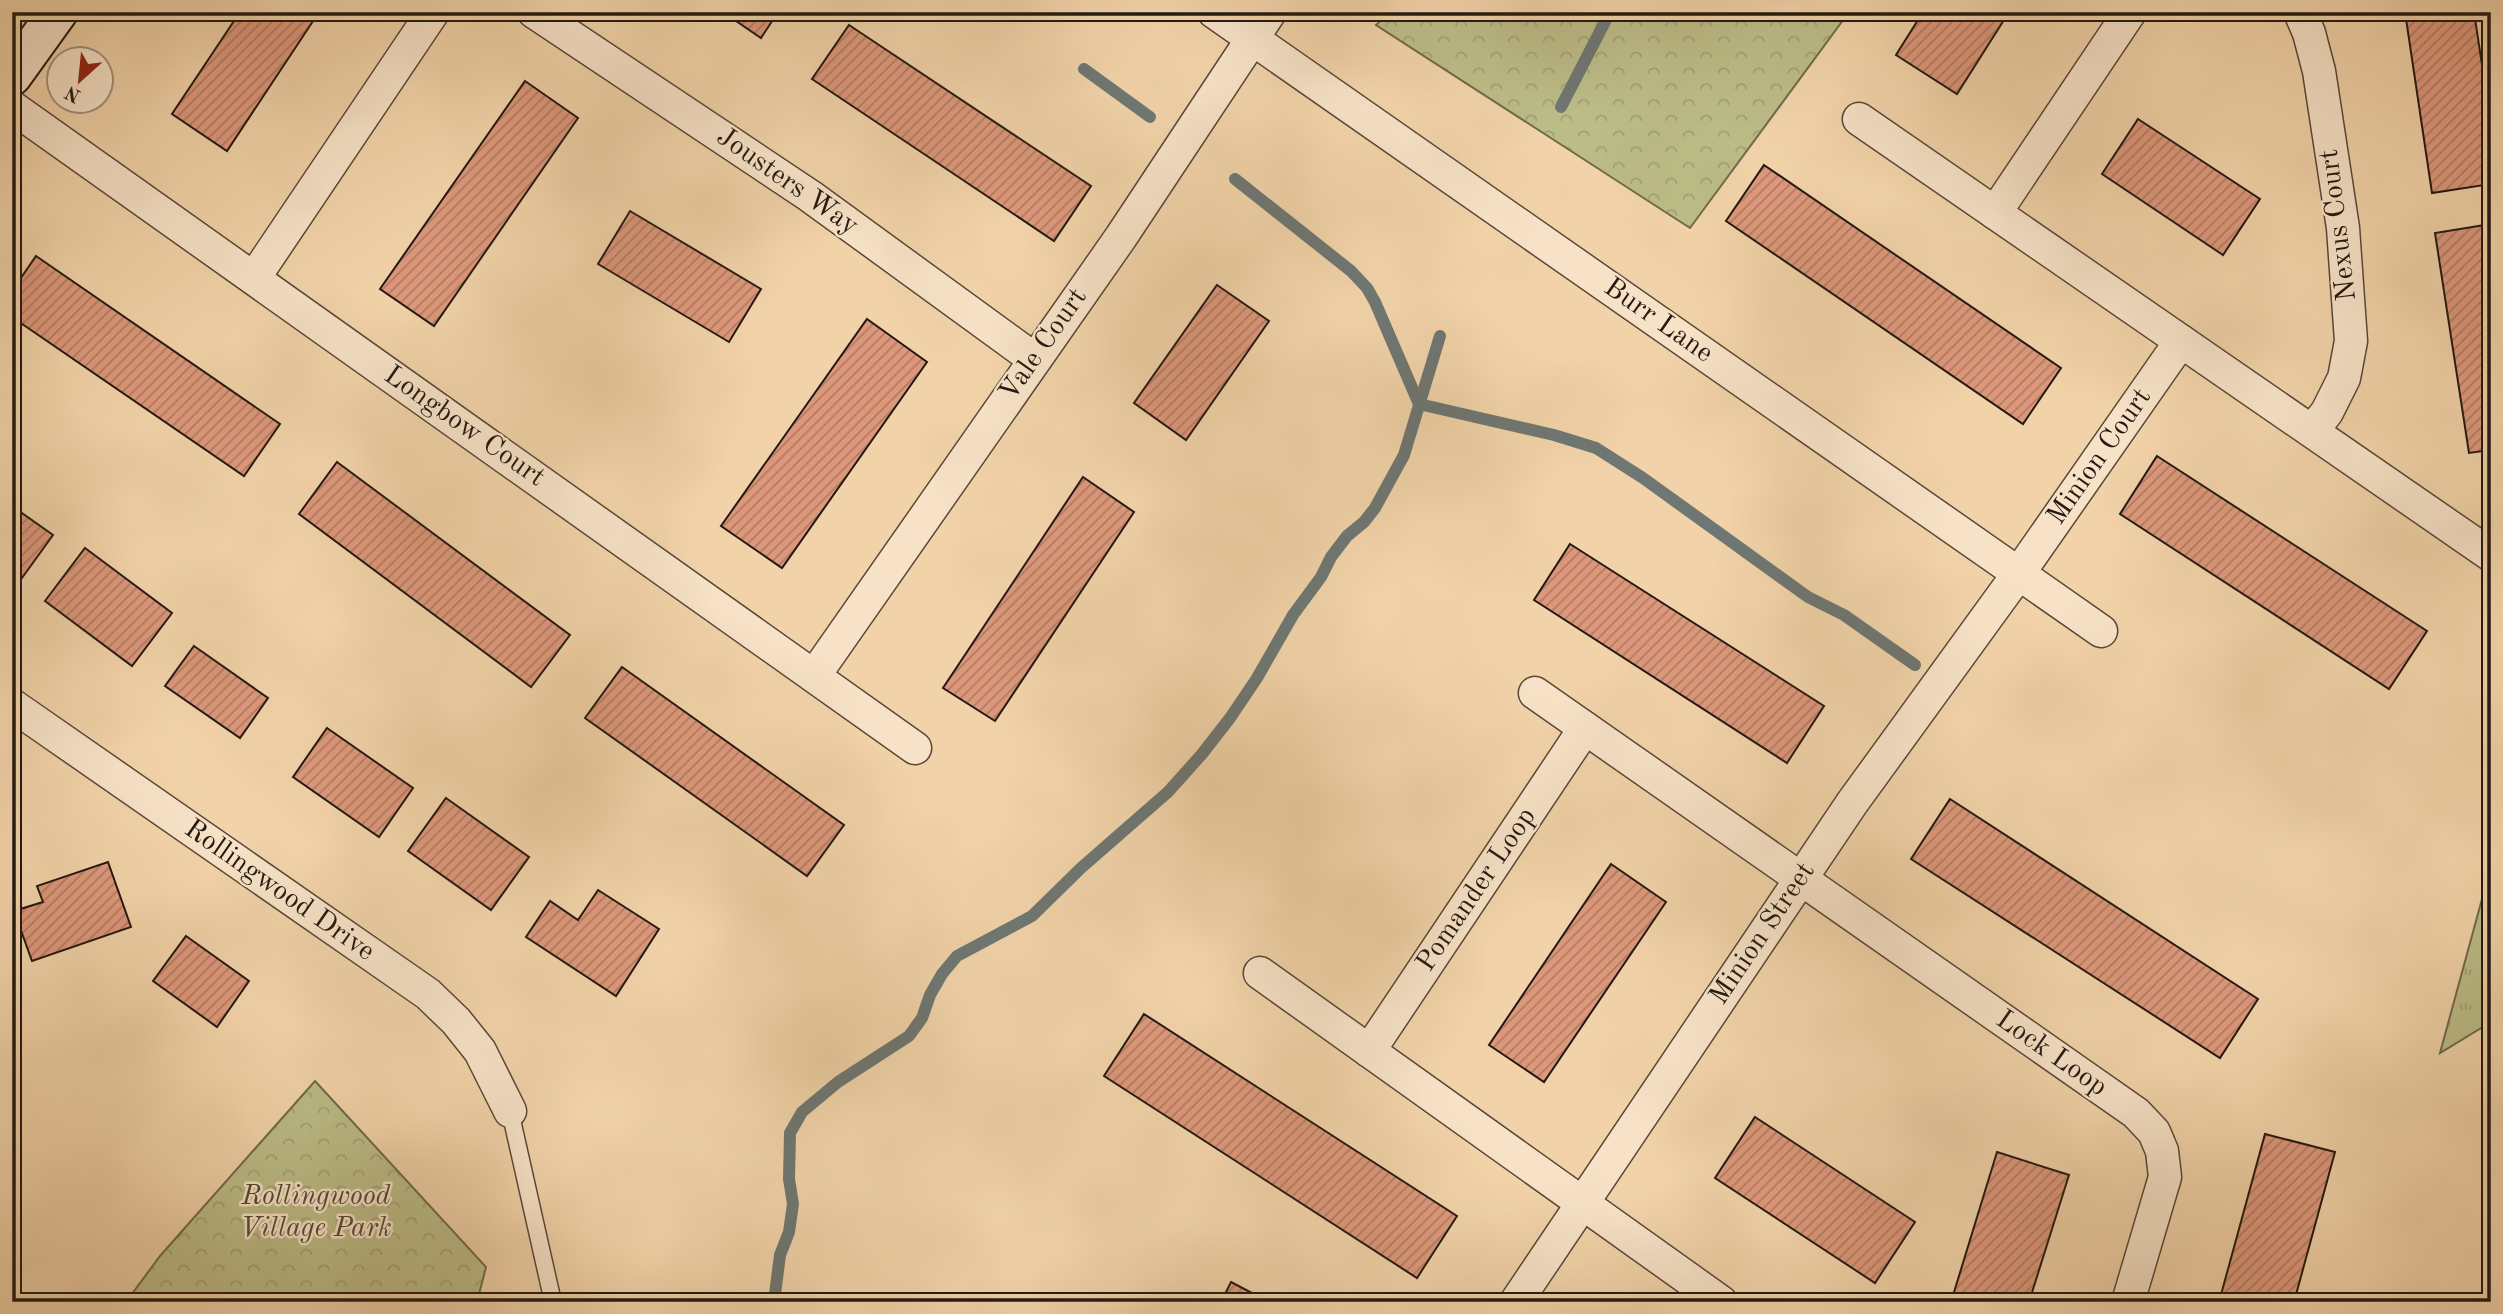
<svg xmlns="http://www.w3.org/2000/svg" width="2503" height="1314" font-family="'Old Standard TT',serif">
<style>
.grass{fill:url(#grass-tufts);stroke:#706a4c;stroke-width:2}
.forest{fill:url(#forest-crowns);stroke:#706a4c;stroke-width:2}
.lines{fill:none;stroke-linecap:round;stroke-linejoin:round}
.stream{stroke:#6e7773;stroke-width:12}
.building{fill:url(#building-hatch);stroke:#231912;stroke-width:2}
.lane-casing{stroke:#574838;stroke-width:19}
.street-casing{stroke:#574838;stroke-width:35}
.secondary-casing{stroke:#231912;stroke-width:42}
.lane{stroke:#f7e2c7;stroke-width:16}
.street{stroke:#f7e2c7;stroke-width:32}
.secondary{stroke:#f7e2c7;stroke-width:38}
.labels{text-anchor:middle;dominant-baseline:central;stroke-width:5;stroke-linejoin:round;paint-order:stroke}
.street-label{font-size:28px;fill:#231912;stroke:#f7e2c7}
.park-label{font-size:28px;font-style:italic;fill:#514a35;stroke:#f7e2c7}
</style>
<defs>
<pattern id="grass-tufts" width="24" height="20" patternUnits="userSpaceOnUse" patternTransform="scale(1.75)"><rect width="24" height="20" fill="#bcbc87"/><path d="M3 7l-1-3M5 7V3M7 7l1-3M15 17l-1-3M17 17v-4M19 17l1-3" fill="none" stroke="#a1a174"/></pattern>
<pattern id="forest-crowns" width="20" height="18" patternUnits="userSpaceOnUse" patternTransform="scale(1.75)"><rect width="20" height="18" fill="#bcbc87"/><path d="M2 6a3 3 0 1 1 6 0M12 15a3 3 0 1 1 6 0" fill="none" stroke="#a1a174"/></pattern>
<pattern id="building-hatch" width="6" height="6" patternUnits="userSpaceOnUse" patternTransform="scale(1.75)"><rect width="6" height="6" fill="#dd987b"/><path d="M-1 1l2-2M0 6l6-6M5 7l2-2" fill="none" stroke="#b37b63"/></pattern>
</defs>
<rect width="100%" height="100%" fill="#f2d3a9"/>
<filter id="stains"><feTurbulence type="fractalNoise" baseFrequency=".00286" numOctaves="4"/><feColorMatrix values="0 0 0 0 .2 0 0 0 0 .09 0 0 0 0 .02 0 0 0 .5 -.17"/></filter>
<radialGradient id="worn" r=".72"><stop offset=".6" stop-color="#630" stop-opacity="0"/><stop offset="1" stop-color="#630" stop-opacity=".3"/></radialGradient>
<path class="grass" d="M2491 866V1022L2440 1053Z"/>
<g class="forest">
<path d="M1390 12H1849L1690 228 1376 25Z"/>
<path d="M315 1081 486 1267 477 1302H126L160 1256Z"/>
</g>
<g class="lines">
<g class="stream">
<path d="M1084 69 1150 117"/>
<path d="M1561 107 1610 12"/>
<path d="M1235 179 1351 271 1367 288 1375 302 1419 404 1554 435 1596 448 1643 478 1808 597 1844 615 1915 665"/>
<path d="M774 1302 780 1255 789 1232 793 1204 789 1179 790 1133 802 1112 838 1082 909 1036 922 1018 930 995 942 974 957 956 1032 916 1081 868 1168 792 1202 754 1230 718 1257 678 1293 615 1321 577 1331 557 1347 536 1364 522 1375 508 1404 455 1440 336"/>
</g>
</g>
<g class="building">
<path d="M240 12H319L227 151 172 114Z"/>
<path d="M723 12H778L761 38Z"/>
<path d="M1923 12H2009L1957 94 1896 55Z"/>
<path d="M2405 12H2474L2491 124V184L2432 193Z"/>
<path d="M849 25 1091 186 1054 241 812 79Z"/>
<path d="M525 81 578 118 434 326 380 289Z"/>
<path d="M2138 119 2260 199 2223 255 2102 174Z"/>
<path d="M1764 165 2061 368 2023 424 1726 221Z"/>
<path d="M630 211 761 289 729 342 598 264Z"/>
<path d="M2491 224V450L2469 453 2435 233Z"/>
<path d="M36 256 280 424 244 476 12 317V291Z"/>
<path d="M1217 285 1269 321 1186 440 1134 403Z"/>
<path d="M867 319 927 362 782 568 721 526Z"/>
<path d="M2157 456 2427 631 2389 689 2120 514Z"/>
<path d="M337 462 570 635 531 687 299 514Z"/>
<path d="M1083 477 1134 512 995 721 943 688Z"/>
<path d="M12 506 53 535 14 589 12 588Z"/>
<path d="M1570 544 1824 706 1787 763 1534 600Z"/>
<path d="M85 548 172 613 132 666 45 601Z"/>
<path d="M194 646 268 698 240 738 165 686Z"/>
<path d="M622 667 844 825 807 876 585 718Z"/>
<path d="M327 728 413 788 379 837 293 777Z"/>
<path d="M446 798 529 857 491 910 408 851Z"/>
<path d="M1950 799 2258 999 2220 1058 1911 859Z"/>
<path d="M108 862 131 927 32 961 14 911 43 902 37 886Z"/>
<path d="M1611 864 1666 902 1544 1082 1489 1045Z"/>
<path d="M598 890 659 929 616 996 526 937 550 901 578 920Z"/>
<path d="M186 936 249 981 217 1027 153 981Z"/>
<path d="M1144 1014 1457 1216 1417 1278 1104 1076Z"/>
<path d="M1755 1117 1915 1222 1875 1283 1715 1178Z"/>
<path d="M2265 1134 2335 1152 2294 1302H2219Z"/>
<path d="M1997 1152 2069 1175 2029 1302H1951Z"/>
<path d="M1231 1282 1269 1302H1221Z"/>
</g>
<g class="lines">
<g class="lane-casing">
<path id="lane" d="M510 1111 553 1302"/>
</g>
<g class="street-casing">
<g id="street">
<path d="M534 12 810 196 1034 359"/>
<path d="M1214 12 2101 631"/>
<path d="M2300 12 2309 33 2319 71 2343 228 2351 341 2344 378 2327 412 2312 431"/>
<path d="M12 107 915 748"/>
<path d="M1859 119 2491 555"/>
<path d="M1995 213 2130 12"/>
<path d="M254 278 433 12"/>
<path d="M814 676 1121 237 1270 12"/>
<path d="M1535 693 2136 1113 2154 1132 2162 1151 2165 1177 2128 1302"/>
<path d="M12 705 428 994 456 1021 480 1051 510 1111"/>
<path d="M1260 973 1721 1302"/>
<path d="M1369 1051 1585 728"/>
<path d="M1516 1302 1852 803 2019 573 2181 341"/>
</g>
</g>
<g class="secondary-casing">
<path id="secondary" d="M12 76 58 12"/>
</g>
<use href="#lane" class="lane"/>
<use href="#street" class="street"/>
<use href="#secondary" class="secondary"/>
</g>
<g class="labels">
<g class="street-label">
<text transform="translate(787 182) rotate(35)">Jousters Way</text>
<text transform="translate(2339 225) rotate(-97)">Nexus Court</text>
<text transform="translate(1658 321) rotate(35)">Burr Lane</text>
<text transform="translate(1044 345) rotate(-55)">Vale Court</text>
<text transform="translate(464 427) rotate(35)">Longbow Court</text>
<text transform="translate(2100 457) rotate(-55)">Minion Court</text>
<text transform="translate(1477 890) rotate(-56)">Pomander Loop</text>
<text transform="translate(279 891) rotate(35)">Rollingwood Drive</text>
<text transform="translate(1763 934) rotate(-56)">Minion Street</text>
<text transform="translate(2051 1054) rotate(35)">Lock Loop</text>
</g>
<g class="park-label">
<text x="316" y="1197">Rollingwood<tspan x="316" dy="32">Village Park</tspan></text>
</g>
</g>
<rect width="2503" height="1314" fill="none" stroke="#f2d3a9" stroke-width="42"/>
<rect x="14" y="14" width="2475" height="1286" fill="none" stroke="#231912" stroke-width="3.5"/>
<rect x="21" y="21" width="2461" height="1272" fill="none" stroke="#231912" stroke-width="2"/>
<g transform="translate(80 80) rotate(207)"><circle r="33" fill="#f7e2c7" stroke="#a2927f" stroke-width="2"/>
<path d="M0-5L12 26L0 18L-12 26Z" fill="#8f2418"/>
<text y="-10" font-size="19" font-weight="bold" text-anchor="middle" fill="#231912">N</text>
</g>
<rect width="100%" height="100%" filter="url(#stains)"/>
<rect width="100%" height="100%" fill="url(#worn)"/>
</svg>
